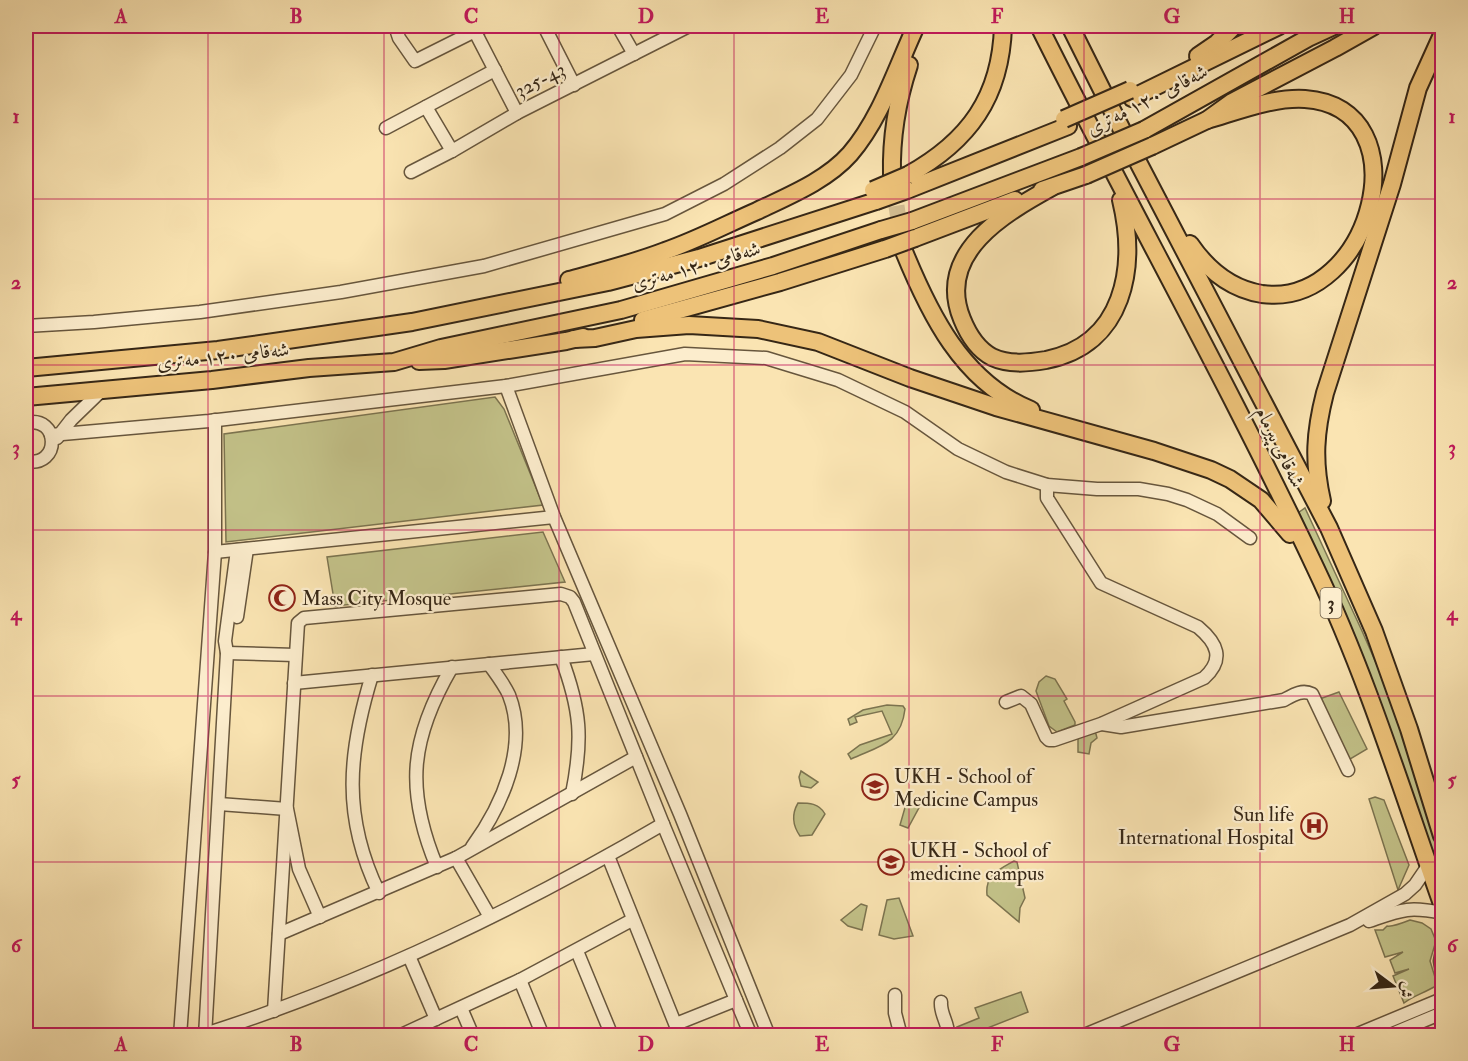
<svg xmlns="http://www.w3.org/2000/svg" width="1468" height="1061" font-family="'IM FELL Double Pica',Amiri,serif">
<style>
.green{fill:#c3c289;stroke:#7c7450;stroke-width:1.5}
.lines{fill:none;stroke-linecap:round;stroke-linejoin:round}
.highway-tunnel{stroke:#d3be93;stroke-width:16;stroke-dasharray:16 8;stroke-linecap:butt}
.minor-casing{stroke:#67563d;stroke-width:15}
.highway-casing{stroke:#362716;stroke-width:20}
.minor{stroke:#fcedcd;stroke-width:12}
.highway{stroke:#edc279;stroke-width:16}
.highway-bridge-casing{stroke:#362716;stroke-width:20;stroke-linecap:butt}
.highway-bridge{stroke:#edc279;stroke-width:16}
.grid{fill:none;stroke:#c2185b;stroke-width:1.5;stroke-opacity:0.55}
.labels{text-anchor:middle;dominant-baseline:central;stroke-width:4.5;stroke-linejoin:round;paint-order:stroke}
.shield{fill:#fcedcd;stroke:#71624d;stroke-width:1.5}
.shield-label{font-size:18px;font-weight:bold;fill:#362716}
.street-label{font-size:20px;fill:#362716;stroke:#fcedcd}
.poi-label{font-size:20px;fill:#362716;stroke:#fcedcd;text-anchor:start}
.neatline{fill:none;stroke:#c2185b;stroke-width:2}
.grid-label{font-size:20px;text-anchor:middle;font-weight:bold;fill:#c2185b}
</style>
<rect width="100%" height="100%" fill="#fae4b2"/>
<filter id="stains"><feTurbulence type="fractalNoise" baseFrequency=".00333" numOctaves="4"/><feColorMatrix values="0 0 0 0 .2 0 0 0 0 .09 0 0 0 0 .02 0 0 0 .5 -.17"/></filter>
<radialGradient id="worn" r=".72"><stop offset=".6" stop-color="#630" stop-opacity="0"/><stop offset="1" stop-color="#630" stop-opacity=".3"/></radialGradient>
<g class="green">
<path d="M495 397 504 409 543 505 226 542 224 434Z"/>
<path d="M1305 508 1362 631 1390 695 1442 857 1436 860 1425 838 1295 515Z"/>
<path d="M543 532 565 582 335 606 327 557Z"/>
<path d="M1046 676 1055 679 1067 699 1064 701 1075 722V725L1057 732 1049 726 1036 691 1039 682Z"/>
<path d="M1339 692 1367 749 1340 765 1314 701Z"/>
<path d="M887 705 903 706 905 709C901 744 879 746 851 759L848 754 860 745 892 734 882 711 855 717 857 722 850 725 848 719 863 710Z"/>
<path d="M1091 731 1096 734 1097 738 1091 743 1089 754 1078 752V739L1083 732Z"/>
<path d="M801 771 818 782 811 788 801 786 799 777Z"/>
<path d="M908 797 921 804 908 828 900 825Z"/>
<path d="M1375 797 1384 800 1409 865 1398 890 1369 799Z"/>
<path d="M798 803C809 803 819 803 825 814L812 835 800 836C793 826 791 815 798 803Z"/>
<path d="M1014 861 1017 862 1025 898 1020 908 1019 922 987 895C985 875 998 870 1014 861Z"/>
<path d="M899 898 913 936 894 939 879 935 887 900Z"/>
<path d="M861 904 867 906 862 930 848 926 841 920Z"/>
<path d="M1410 920 1422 923 1431 929 1436 941 1430 961 1438 987H1434C1424 993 1413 996 1404 1003L1393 976 1409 969 1395 973 1390 960 1403 952 1385 957 1375 930H1383L1387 926C1391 927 1405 922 1410 920Z"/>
<path d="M1021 992 1028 1012 970 1035H960L957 1027 979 1018 975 1008Z"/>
</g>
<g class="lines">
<path class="highway-tunnel" d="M893 182 901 237"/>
<g class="minor-casing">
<g id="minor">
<path d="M395 26 399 38 415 61 485 26"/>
<path d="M472 26 517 113"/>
<path d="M544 26 574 85"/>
<path d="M618 26 634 54"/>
<path d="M426 107 452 151"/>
<path d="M386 128 495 70"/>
<path d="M411 172 452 151 517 113 689 26"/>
<path d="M26 326 94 322 200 312 341 292 484 266 665 214 724 184 780 148 817 119 851 75 875 26"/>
<path d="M506 386 554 517 680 814 769 1036"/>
<path d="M26 423C60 415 61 468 26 461"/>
<path d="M51 435 209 421 506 386 685 354 766 358 838 380 905 412 958 449 1006 472 1047 485 1097 489H1139L1168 494 1187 500 1217 514 1250 538"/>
<path d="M57 438 71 420 103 389"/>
<path d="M215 552 554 517"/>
<path d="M237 617 247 549"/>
<path d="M227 653 295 655"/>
<path d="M561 657C581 710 583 739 572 794"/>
<path d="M372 675C348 753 342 817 379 893"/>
<path d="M294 683 594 654"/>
<path d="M1006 702 1021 696 1031 704 1046 737 1049 740H1054L1101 724 1204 678C1225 659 1217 643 1198 627L1101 583 1047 498V485"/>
<path d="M1102 724 1121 727 1284 700C1293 695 1302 689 1312 694L1348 770"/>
<path d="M219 804 287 809 299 869 320 917"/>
<path d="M472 847C502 806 529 746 509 695 504 684 496 674 489 664"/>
<path d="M608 856 680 1036"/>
<path d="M456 858 490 917"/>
<path d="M437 867C405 790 410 739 452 667"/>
<path d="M1369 921C1401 910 1408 906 1442 913"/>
<path d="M279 934 456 858 636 757"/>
<path d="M1442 950 1440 961 1442 973"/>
<path d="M577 951 612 1036"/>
<path d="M409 956 436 1019"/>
<path d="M520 980 543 1036"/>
<path d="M895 995V1013L901 1036"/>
<path d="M941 1002C940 1015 949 1023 948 1036"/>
<path d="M461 1008 473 1036"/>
<path d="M274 1011 298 623 304 618 561 594 570 597 574 602 663 824 751 1036"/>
<path d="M676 1024 736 1000"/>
<path d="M205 1034C365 983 518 909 663 824"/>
<path d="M180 1036 215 552V420"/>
<path d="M205 1036 227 653 225 641 237 550"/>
<path d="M399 1036 520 980 632 920"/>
<path d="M1082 1036 1350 925 1405 894 1415 885 1428 866"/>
<path d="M1353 1036 1442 999"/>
<path d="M1387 1036 1442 1013"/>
</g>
</g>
<g class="highway-casing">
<g id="highway">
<path d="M1039 26C1129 207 1229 384 1315 567 1367 676 1402 791 1442 904"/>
<path d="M1070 26 1138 162 1329 528 1374 631 1409 729 1442 836"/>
<path d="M1198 56 1217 43 1234 26"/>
<path d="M1132 98 1279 26"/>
<path d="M1144 130 1308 38 1334 26"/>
<path d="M1152 146 1207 120 1232 102 1335 48 1374 26"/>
<path d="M892 175C891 137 897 101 909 65"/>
<path d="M908 175C969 141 1001 97 1003 26"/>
<path d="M1052 187C1005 213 935 253 962 319 968 334 977 349 992 357 1009 365 1028 363 1046 360 1125 344 1137 267 1121 200"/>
<path d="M907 190 1068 126"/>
<path d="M1042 190 1086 175"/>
<path d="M912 221 1081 157"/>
<path d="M915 238 1015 200"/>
<path d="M1190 244C1207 269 1231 289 1262 294 1372 309 1425 107 1305 99 1273 97 1238 111 1207 120"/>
<path d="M903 249C929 313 962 382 1031 410"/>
<path d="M569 280C602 271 634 263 665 251 697 240 727 224 757 211 788 196 826 181 850 154 881 118 896 69 916 26"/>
<path d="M643 320 780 282 885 249"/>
<path d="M574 339 595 338 636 329 689 325 758 329 818 342 910 378 996 407 1154 451 1211 470 1230 479 1261 500 1290 534"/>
<path d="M419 361 444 360 566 341 583 337"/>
<path d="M26 368 218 350 412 322 608 282 699 258 876 201"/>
<path d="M26 397 212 380 309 368 394 362 441 348 621 310 773 266 881 230"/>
<path d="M1322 501C1313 461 1315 432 1325 393L1392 184 1418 88 1442 35"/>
</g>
</g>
<use href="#minor" class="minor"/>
<use href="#highway" class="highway"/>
<g class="highway-bridge-casing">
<g id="highway-bridge">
<path d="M1064 119 1130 90"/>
<path d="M1081 157 1144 130"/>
<path d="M1086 175 1152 146"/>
<path d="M873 190 908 175"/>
<path d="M876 201 907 190"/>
<path d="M881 230 912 221"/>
<path d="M885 249 915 238"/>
</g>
</g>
<use href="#highway-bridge" class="highway-bridge"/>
</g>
<path class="grid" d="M208 26V1036M384 26V1036M559 26V1036M734 26V1036M909 26V1036M1084 26V1036M1260 26V1036M26 199H1442M26 365H1442M26 530H1442M26 696H1442M26 862H1442"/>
<defs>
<g id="mosque-ring" transform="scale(1.35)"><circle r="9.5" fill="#fcedcd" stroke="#8f2418" stroke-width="1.5"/><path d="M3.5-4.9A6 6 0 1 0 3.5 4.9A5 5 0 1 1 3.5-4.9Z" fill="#8f2418"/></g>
<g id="university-ring" transform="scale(1.35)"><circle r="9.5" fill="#fcedcd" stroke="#8f2418" stroke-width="1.5"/><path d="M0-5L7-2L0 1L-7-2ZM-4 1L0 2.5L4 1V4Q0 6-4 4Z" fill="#8f2418"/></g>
<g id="hospital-ring" transform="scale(1.35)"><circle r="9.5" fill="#fcedcd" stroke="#8f2418" stroke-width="1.5"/><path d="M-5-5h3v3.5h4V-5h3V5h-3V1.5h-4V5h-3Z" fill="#8f2418"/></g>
</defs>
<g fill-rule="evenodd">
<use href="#mosque-ring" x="282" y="598"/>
<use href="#university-ring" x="875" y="787"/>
<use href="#hospital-ring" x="1314" y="826"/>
<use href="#university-ring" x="891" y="862"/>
</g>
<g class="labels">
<rect class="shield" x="1320.5" y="588" width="21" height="30" rx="4.5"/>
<g class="shield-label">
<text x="1331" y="603">3</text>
</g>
<g class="street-label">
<text transform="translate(540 80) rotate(-27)">325-43</text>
<text transform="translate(1147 100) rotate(-27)">شەقامی ١٢٠ مەتری</text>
<text transform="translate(696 266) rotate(-16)">شەقامی ١٢٠ مەتری</text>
<text transform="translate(223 356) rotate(-6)">شەقامی ١٢٠ مەتری</text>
<text transform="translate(1280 447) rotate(64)">شەقامی پیرمام</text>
</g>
<g class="poi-label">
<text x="302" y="598">Mass City Mosque</text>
<text x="894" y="776">UKH - School of<tspan x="894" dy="23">Medicine Campus</tspan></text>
<text x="1294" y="814" text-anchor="end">Sun life<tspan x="1294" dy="23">International Hospital</tspan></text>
<text x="910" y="850">UKH - School of<tspan x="910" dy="23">medicine campus</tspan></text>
</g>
</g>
<rect width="1468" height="1061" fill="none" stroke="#fae4b2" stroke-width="66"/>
<g transform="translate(1393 986) rotate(106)" stroke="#fcedcd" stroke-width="4.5" paint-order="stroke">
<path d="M0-4.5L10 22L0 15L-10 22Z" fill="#362716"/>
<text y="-9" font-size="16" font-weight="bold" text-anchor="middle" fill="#362716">ش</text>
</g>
<rect x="33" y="33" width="1402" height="995" class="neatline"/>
<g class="grid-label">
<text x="121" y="23">A</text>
<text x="296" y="23">B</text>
<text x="471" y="23">C</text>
<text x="646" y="23">D</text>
<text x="822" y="23">E</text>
<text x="997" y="23">F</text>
<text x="1172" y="23">G</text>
<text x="1347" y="23">H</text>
<text x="16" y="123">1</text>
<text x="1452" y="123">1</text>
<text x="16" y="289">2</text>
<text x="1452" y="289">2</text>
<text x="16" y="454">3</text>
<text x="1452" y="454">3</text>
<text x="16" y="620">4</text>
<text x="1452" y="620">4</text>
<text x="16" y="786">5</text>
<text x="1452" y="786">5</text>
<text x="16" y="952">6</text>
<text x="1452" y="952">6</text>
<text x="121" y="1051">A</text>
<text x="296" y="1051">B</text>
<text x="471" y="1051">C</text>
<text x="646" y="1051">D</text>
<text x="822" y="1051">E</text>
<text x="997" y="1051">F</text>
<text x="1172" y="1051">G</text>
<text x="1347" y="1051">H</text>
</g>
<rect width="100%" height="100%" filter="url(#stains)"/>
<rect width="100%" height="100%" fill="url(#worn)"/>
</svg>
